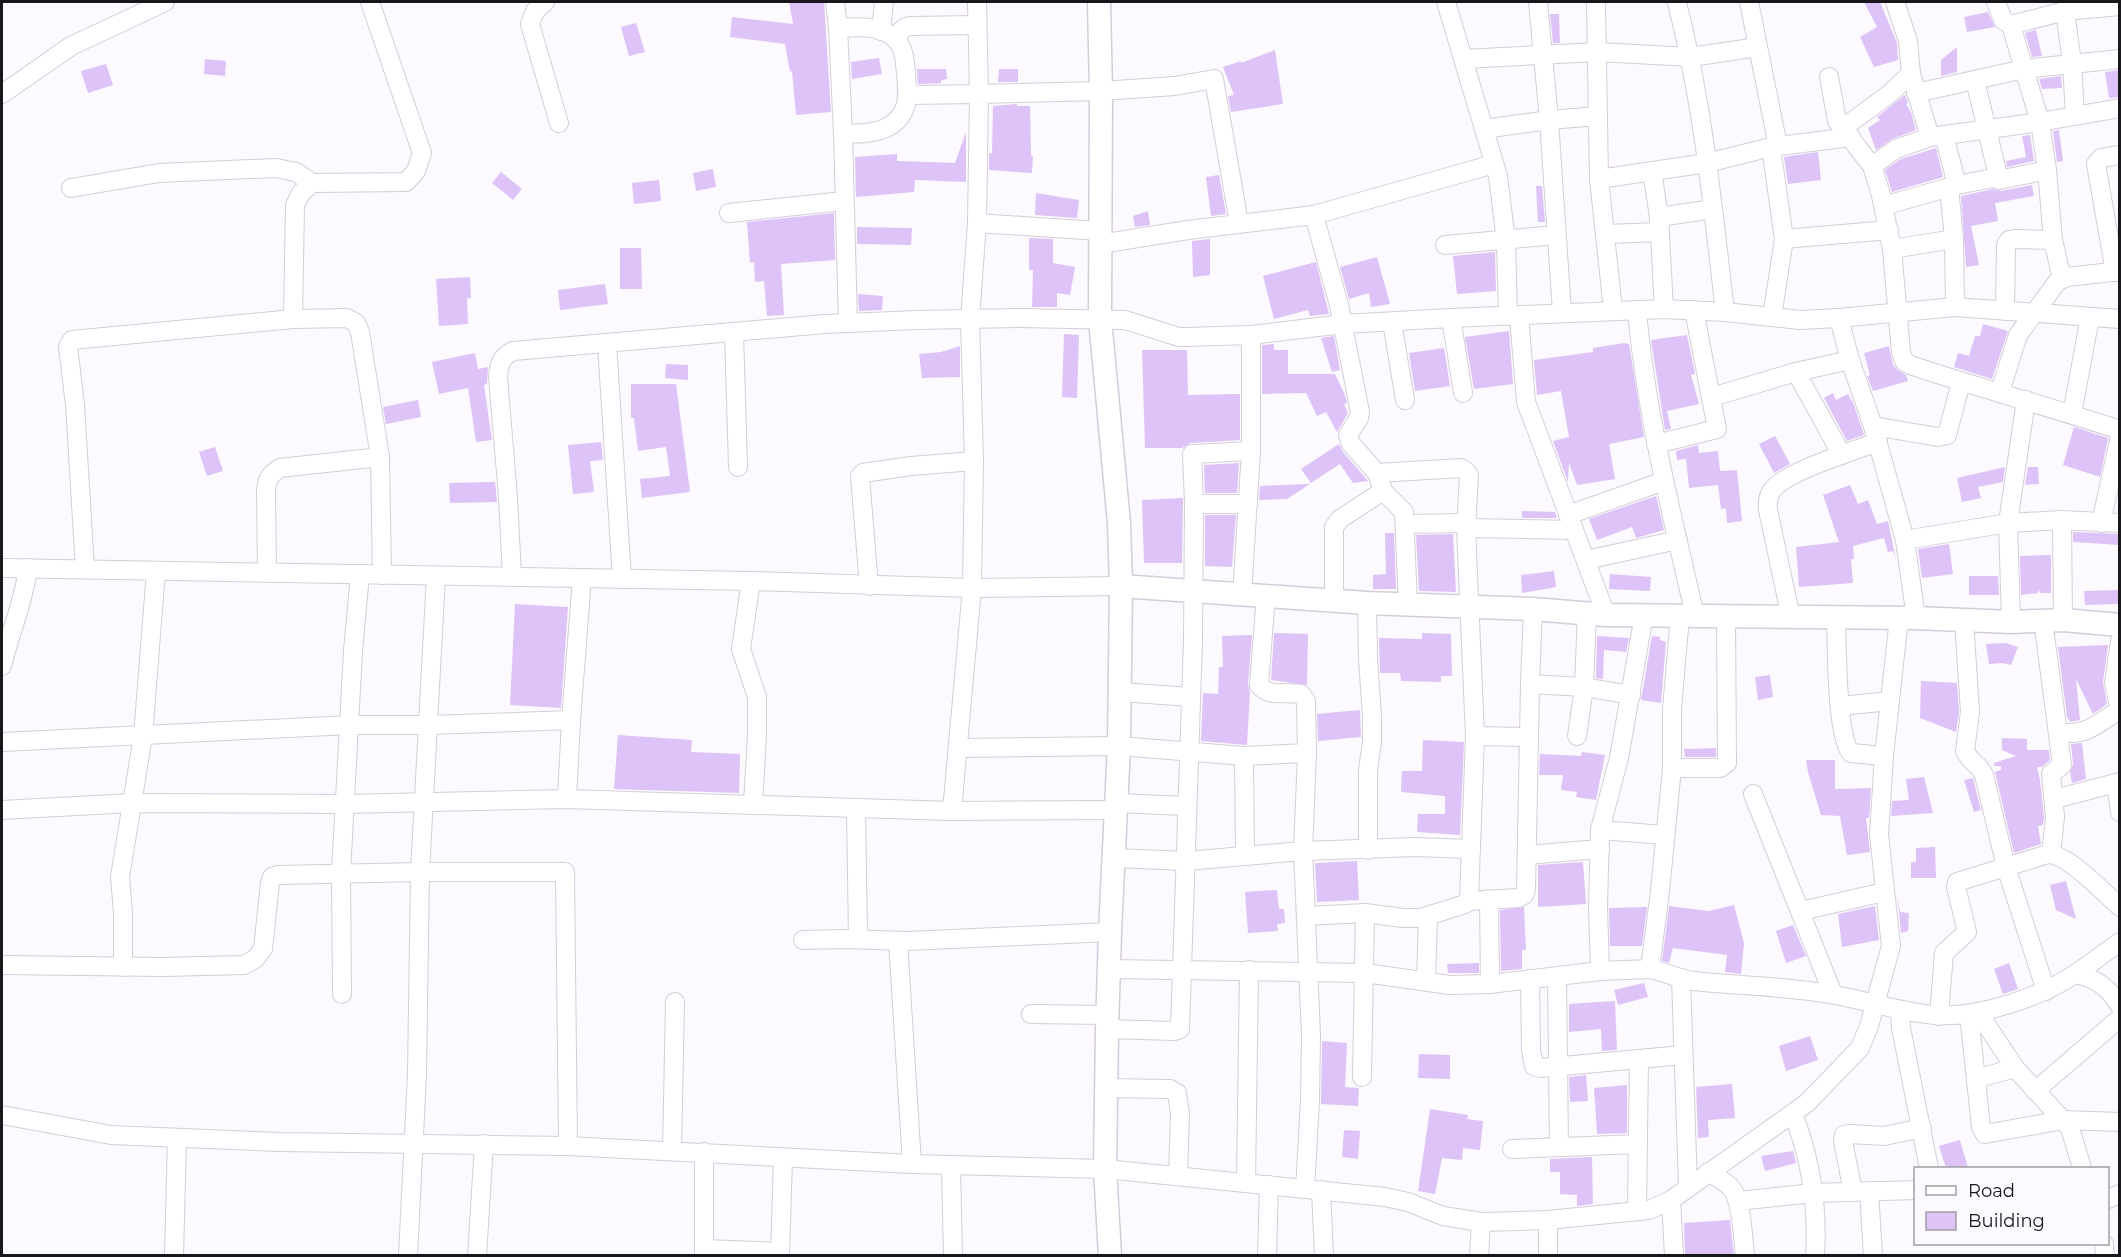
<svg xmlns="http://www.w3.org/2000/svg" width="2121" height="1257" font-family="Montserrat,sans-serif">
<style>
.building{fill:#ddc3f7}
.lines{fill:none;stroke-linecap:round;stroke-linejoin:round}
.minor-casing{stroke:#d3cdda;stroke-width:20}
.tertiary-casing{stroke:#d3cdda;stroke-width:25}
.minor{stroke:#fff;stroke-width:18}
.tertiary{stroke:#fff;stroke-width:22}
</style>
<rect width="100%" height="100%" fill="#fcf9ff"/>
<g class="building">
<path d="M789 2H824L831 112 796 115 792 71 790 72 785 44 730 37 732 17 793 24Z"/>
<path d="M1864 2H1880L1897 43 1898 60 1874 67 1860 37 1877 27Z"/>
<path d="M1988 12 1995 27 1967 32 1964 17Z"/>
<path d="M1550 14H1559L1560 43H1553Z"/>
<path d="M636 23 645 52 629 56 621 27Z"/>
<path d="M2036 30 2042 56 2032 57 2025 33Z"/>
<path d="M1957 47V72L1941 76V60Z"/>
<path d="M1275 50 1283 104 1231 112 1228 96 1234 95 1223 67 1241 61V63Z"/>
<path d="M879 58 882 74 852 79 851 62Z"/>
<path d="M205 59 226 61 225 76 204 74Z"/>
<path d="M106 64 113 85 88 93 81 71Z"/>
<path d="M917 69H946L947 79 941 80V83L918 84Z"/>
<path d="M999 69H1018V82H998Z"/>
<path d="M2120 70V97L2109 98 2105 72Z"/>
<path d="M2061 76 2062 88 2042 89 2039 79Z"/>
<path d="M1905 95 1908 103 1906 104 1911 112 1916 130 1892 139 1876 150 1868 128 1880 120 1877 117Z"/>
<path d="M1017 104V106H1030L1031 156H1033L1032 173 989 170V153H992L993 106Z"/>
<path d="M2059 130 2063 161 2057 162 2053 131Z"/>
<path d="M966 132V182L915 180 914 192 856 197 855 157 897 154V161L955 163Z"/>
<path d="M2030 135 2034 161 2007 167 2006 161 2026 157 2022 136Z"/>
<path d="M1936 148 1943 177 1892 192 1885 170 1901 159Z"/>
<path d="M1818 152 1821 180 1788 184 1784 157Z"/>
<path d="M713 169 716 187 696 191 693 173Z"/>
<path d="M501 172 522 189 513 200 492 183Z"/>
<path d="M1219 175 1226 214 1211 216 1206 177Z"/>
<path d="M659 180 661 201 634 204 632 183Z"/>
<path d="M2032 185 2034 196 1995 203 1998 221 1971 226 1979 265 1966 267 1961 196 1993 189 2001 191Z"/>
<path d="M1536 186H1542L1545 222H1538Z"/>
<path d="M1036 193 1079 200 1077 218 1035 215Z"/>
<path d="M1148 211 1150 225 1135 227 1133 216Z"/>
<path d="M834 213 835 260 781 264 784 315 767 316 764 281 755 282 754 262 750 263 747 222Z"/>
<path d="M857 227 912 228 911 245 857 244Z"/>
<path d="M1029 238 1053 239V263L1075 267 1070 295 1057 293V307H1032L1033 270H1029Z"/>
<path d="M1210 239V275L1193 277 1192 241Z"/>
<path d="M620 248H641L642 289H620Z"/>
<path d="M1495 252 1496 291 1457 294 1453 256Z"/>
<path d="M1377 257 1390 304 1371 307 1369 293 1349 299 1340 267Z"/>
<path d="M1316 262 1329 314 1310 316 1308 310 1274 319 1263 276Z"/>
<path d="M470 277 471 298H467L468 324 439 326 436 279Z"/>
<path d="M605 284 608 304 560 310 558 290Z"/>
<path d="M858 294 883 296 882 310 859 311Z"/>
<path d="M1983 324 2008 331 1992 379 1954 367 1958 353 1969 356 1975 336H1980Z"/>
<path d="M1509 331 1513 384 1474 389 1465 337Z"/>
<path d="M1064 334 1079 335 1077 398 1062 397Z"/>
<path d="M1687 335 1695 374 1691 375 1699 404 1667 411 1671 429 1665 430 1651 340Z"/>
<path d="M1334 336 1340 370 1332 372 1321 338Z"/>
<path d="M1624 343 1629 344 1644 437 1609 444 1615 479 1577 485 1569 463 1568 482 1553 441 1569 437 1561 391 1537 395 1534 360 1593 352V348Z"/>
<path d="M1274 344V350H1288V374H1335L1345 395 1347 403 1344 404 1348 413 1337 432 1326 412 1317 416 1306 393 1262 394V345Z"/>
<path d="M960 346V377L922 378 919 354 941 352Z"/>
<path d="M1889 346 1893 365 1898 370 1906 375 1908 381 1873 391 1867 376 1870 375 1864 353Z"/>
<path d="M1444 348 1450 386 1415 391 1409 353Z"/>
<path d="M1142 350H1187L1188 395 1240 394V440L1191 443 1182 448H1145Z"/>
<path d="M475 353 478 369 488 367 487 384 484 385 492 440 476 442 468 388 439 394 432 362Z"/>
<path d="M666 364 688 365V380L665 378Z"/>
<path d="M631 384H676L690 492 642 498 640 479 670 476 666 447 638 451 634 418H631Z"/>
<path d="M1833 393 1836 400 1848 394 1854 405 1864 435 1847 441 1824 398Z"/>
<path d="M418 400 421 417 386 424 383 407Z"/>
<path d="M2074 427 2108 438 2100 477 2063 465Z"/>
<path d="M1775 436 1790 464 1774 473 1759 444Z"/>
<path d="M601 442 603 460 590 461 594 492 573 494 568 445Z"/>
<path d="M1339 444 1343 452 1368 481 1353 483 1340 464 1311 483 1301 469Z"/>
<path d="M1698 445 1699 453 1718 451 1720 471 1737 470 1742 521 1727 523 1726 508 1721 509 1718 485 1689 488 1686 459 1677 460 1676 451Z"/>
<path d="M215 447 223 471 207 476 199 452Z"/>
<path d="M1239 463 1237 493H1205L1204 465Z"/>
<path d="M2005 467 2003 482 1978 487 1981 498 1962 502 1957 478Z"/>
<path d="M2028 467H2038L2039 484 2025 485Z"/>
<path d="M495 482 497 502 450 503 449 483Z"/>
<path d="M1310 484 1287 499 1259 500 1260 486Z"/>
<path d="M1850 485 1858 504 1868 500 1877 524 1888 521 1896 560 1893 551 1888 552 1884 538 1853 546 1854 559H1851L1853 583 1799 587 1796 547 1839 542 1823 495Z"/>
<path d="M1656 496 1664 530 1636 538 1632 527 1597 540 1589 519Z"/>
<path d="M1183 498 1182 563H1144L1142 500Z"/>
<path d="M1522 511 1555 512 1557 518H1522Z"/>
<path d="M1205 515H1236L1232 567 1205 566Z"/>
<path d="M2073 532 2120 534V545L2073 542Z"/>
<path d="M1385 533H1394L1396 589H1373V575L1386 574Z"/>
<path d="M1453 534 1456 592 1419 591 1416 535Z"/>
<path d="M1949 544 1953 574 1922 578 1918 549Z"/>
<path d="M2051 555V593H2040L2039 589 2038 593 2021 595 2020 556Z"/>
<path d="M1554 571 1556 587 1522 593 1521 575Z"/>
<path d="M1610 574 1651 577 1650 591 1609 589Z"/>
<path d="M1969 576H1998L1999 595H1969Z"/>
<path d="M2120 590V604L2085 605 2084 591Z"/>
<path d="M515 604 568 607 561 708 510 705Z"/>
<path d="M1274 633 1308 634 1307 685 1271 680Z"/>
<path d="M1422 633 1451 634 1452 676H1441V682L1401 681 1400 673H1380L1379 638 1422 639Z"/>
<path d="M1252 635 1248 684 1250 692 1247 745 1201 741 1203 693 1218 694 1219 667H1223L1222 636Z"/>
<path d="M1597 636 1629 638 1626 652 1604 650 1603 679 1596 678Z"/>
<path d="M1652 636 1660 637V640L1666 642 1661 703 1641 700Z"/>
<path d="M2006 643 2018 647 2011 665 2003 663 1989 664 1986 644Z"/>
<path d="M2108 645 2103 682 2107 704 2093 714 2076 679 2080 720 2070 722 2067 717 2058 647Z"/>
<path d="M1770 675 1773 697 1758 700 1755 677Z"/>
<path d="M1921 681 1957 683 1959 712 1956 732 1920 718Z"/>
<path d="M1360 710 1361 737 1318 741 1317 714Z"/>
<path d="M618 735 692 740 691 752 740 754 739 793 614 789Z"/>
<path d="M2002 738 2027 739V750H2049L2050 760 2042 767H2037L2040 780 2044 817 2043 825 2038 826 2041 844 2014 853 1995 772 2001 770V766H1994V763L2016 756 2002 750Z"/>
<path d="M1423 740 1464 742 1460 835 1417 832 1418 814H1445V796L1401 792 1402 771H1422Z"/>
<path d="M2082 743 2086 779 2072 783 2070 772 2073 764 2071 744Z"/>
<path d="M1716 748V757H1685L1684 749Z"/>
<path d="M1582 752 1605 755 1596 800 1576 797 1577 792 1561 790 1563 775H1539L1540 754 1581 756Z"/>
<path d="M1806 760H1835V789L1871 788 1869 818H1866L1870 852 1847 855 1840 816 1821 815 1808 772Z"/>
<path d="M1924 777 1933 813 1891 816 1892 801 1909 800 1906 779Z"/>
<path d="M1973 778 1981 810 1974 812 1964 780Z"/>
<path d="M1935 847 1936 878H1911V862H1916V848Z"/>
<path d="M1357 861 1359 900 1317 902 1315 863Z"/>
<path d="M1583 862 1586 904 1538 907V865Z"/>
<path d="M2066 881 2076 919 2056 910 2050 885Z"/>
<path d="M1277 890 1279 909H1284L1285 923 1277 924 1278 931 1248 933 1245 892Z"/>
<path d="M1897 892 1900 912 1909 913 1908 931 1901 933Z"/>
<path d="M1734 905 1744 943 1741 974 1725 972 1727 955 1673 948 1669 963 1662 961 1669 906 1709 911Z"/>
<path d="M1875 906 1879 940 1842 947 1838 914Z"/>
<path d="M1524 907 1526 950H1522V969L1501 971 1500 910Z"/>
<path d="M1647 907 1642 946H1610L1609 908Z"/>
<path d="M1793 925 1806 956 1786 963 1776 931Z"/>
<path d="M1479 963V973H1448L1447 964Z"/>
<path d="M2009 963 2018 989 2003 994 1994 969Z"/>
<path d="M1644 983 1648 997 1618 1005 1614 990Z"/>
<path d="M1615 1001 1617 1050 1602 1051 1601 1029 1569 1032V1004Z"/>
<path d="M1810 1036 1818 1060 1786 1071 1779 1046Z"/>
<path d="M1322 1041 1347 1043 1345 1087 1359 1088 1358 1106 1321 1104Z"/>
<path d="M1419 1054 1450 1055V1079L1418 1078Z"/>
<path d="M1586 1075 1588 1101 1570 1102 1569 1077Z"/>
<path d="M1732 1084 1735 1118 1708 1120 1709 1137 1698 1138 1696 1087Z"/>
<path d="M1627 1085V1133L1597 1134 1594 1088Z"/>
<path d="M1430 1109 1468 1115 1467 1119 1483 1121 1480 1150 1463 1148 1462 1160 1442 1158 1435 1194 1418 1191Z"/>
<path d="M1344 1130 1360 1131 1358 1159 1342 1157Z"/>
<path d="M1960 1140 1968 1168H1946L1939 1146Z"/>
<path d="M1793 1151 1796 1163 1765 1171 1761 1156Z"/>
<path d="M1592 1157 1593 1204 1577 1206V1195L1560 1194V1172H1550V1159Z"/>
<path d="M1730 1220 1734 1256H1685L1684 1223Z"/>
</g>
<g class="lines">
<g class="minor-casing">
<g id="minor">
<path d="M370 2 422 153 416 171 406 182 312 183 301 193 295 205 293 319 347 318 356 323 360 332 380 457 382 575"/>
<path d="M545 2 535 11 530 24 559 123"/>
<path d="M835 2 838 28 843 133 848 323"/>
<path d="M1446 2 1498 176 1506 241 1508 316"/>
<path d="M1538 2 1549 120 1562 312"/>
<path d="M1596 2 1599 179 1613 310"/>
<path d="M1749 2 1778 146"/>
<path d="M1895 2 1908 41 1911 74 1930 137"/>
<path d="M1996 2 2003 20 2011 25 2065 11 2120 6"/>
<path d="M1677 3C1703 104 1713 208 1725 312"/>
<path d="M2065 11 2072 63 2075 116"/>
<path d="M838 28C856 27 877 25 892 36 904 44 905 60 906 74 907 86 909 99 904 110 894 133 864 135 843 133"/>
<path d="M881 31 884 2"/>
<path d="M894 38 904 28 910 26 977 25"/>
<path d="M1464 59 1597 52 1691 57 1758 47"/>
<path d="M1829 77 1837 121 1872 166 1880 191 1892 249 1901 352 1904 361 1910 365C1979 388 2050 407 2120 430"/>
<path d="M1975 80 1999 180 2047 170"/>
<path d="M1916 93 2024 69 2011 25"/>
<path d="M2 94 71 46 165 2"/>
<path d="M907 95 979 94 977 2"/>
<path d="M1843 128 1888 95 1911 74"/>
<path d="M1484 129 1549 120 1598 116"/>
<path d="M1944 135 1957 185"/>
<path d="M1771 147 1784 239 1772 317"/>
<path d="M1872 166 1896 149 1930 137 2040 122 2120 108"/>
<path d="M1652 171 1659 217 1664 309"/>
<path d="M1599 179 1707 163 1771 147 1851 137"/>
<path d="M1949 187 1954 239 1955 307"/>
<path d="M71 188 159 173 276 168 296 172 312 183"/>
<path d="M1883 206 1957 185 1998 177"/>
<path d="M729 213 844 201"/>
<path d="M1314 215 1339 305 1360 412 1359 418 1348 435 1351 444 1377 473 1383 491 1404 512 1408 605"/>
<path d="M1659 217 1713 209"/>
<path d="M977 223 1100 231"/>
<path d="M1605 234 1660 232"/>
<path d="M1784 239 1889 230"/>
<path d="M1100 244 1188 230 1314 215 1494 164"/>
<path d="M1445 245 1556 235"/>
<path d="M1892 249 1954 239"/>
<path d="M2115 272 2096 164 2101 158 2120 155"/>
<path d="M2062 279 2053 240 2047 170 2040 122 2024 69 2120 59"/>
<path d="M1637 311C1646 414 1672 515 1695 616"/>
<path d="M2005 311 2006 245 2009 240 2014 239 2053 240"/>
<path d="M1519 316 1526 402 1606 615"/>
<path d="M1451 318 1463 393"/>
<path d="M1839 318 1850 360 1873 426 1905 540 1916 618"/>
<path d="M1392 322 1405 400"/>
<path d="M734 332 738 467"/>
<path d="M607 344 622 579"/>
<path d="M1796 372 1842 455"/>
<path d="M2000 392 2018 335 2057 282 2067 277 2120 271"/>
<path d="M1712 397 1796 372 1850 360"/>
<path d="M2072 414 2090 317"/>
<path d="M1873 426 1938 437 1947 435 1961 382"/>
<path d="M1656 444 1717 429 1694 310"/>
<path d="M1377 473 1461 468 1467 472 1469 476 1466 528 1475 736 1469 901"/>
<path d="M1194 504H1248"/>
<path d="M1568 515 1664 481"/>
<path d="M2062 520 2063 620"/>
<path d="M2101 523 2120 436"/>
<path d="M1405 524 1466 523"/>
<path d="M1466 528 1574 530"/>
<path d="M1905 540 2008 523 2062 520 2120 523"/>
<path d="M1586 560 1678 540"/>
<path d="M2 568 751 581 972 588 1121 586"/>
<path d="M85 569 75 405 68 346 72 340 293 319"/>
<path d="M267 572 266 491C267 479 269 475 280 468L380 457"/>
<path d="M512 577 508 497 498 377C499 364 501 357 513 351L825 324 916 320 1019 318 1125 320 1179 337H1185L1251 335 1343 324 1451 318 1664 309 1725 312 1800 320 1839 318 1955 307 2120 319"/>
<path d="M751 581 741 649 757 697V735L753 804"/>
<path d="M869 586 860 476 863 473 911 466 974 461"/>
<path d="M1242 594 1251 451"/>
<path d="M1266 595 1259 685C1269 698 1286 691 1301 694L1306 701 1307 753 1303 851 1311 1035 1310 1101 1305 1189"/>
<path d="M1334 601V527L1340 519 1383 491"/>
<path d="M1367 603 1368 659 1372 717V742L1368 770V850"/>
<path d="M1680 616 1672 709V768L1660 891 1650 969C1665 972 1679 979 1694 981 1740 986 1789 986 1835 995 1869 1001 1902 1013 1937 1015 1978 1018 2041 997 2075 974 2091 964 2105 952 2120 942"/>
<path d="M1836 617C1837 644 1836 736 1851 753L1884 756"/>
<path d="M1791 618 1768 510C1767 501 1768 494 1774 488 1791 470 1853 451 1878 442"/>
<path d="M1964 620 1970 712 1965 751C1969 761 1980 765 1984 775L2006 867 2046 991"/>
<path d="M2043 620 2062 765 2051 774 2055 817 2051 854"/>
<path d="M2011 622 2008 523 2026 400"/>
<path d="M2120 641 2114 683 2120 711"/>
<path d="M2 666C10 632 24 602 28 568"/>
<path d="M1530 684 1584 687 1631 695"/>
<path d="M1120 692 1190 697"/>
<path d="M1840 706 1890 701"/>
<path d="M2058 732C2086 737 2097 724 2119 710"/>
<path d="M1475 736 1528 737"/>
<path d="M1577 736 1584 687 1587 613"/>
<path d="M2 742 349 725H428L571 720"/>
<path d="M958 748 1119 746 1244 756 1307 753"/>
<path d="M1244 756 1245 856"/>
<path d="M1672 768H1720L1727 763 1726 617"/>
<path d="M2116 783 2120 812"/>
<path d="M1753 794 1833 994"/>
<path d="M567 799 571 720 582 578"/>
<path d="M2055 799 2120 782"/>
<path d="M1116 803 1186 806"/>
<path d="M856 809 858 939"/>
<path d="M2 810 132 803 345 804 567 799 952 811 1116 810"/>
<path d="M952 811 972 588 974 461 970 319 977 223 979 94 1101 91 1175 86 1214 79 1239 223"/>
<path d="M1600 830 1665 835"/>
<path d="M1527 855 1600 849"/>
<path d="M1114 858 1186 861 1303 851 1415 847 1471 849"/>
<path d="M1489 899 1490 984"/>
<path d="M1801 911 1884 892"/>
<path d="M1306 916 1365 913 1403 918H1421L1465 904 1469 901 1518 898 1524 895 1526 890 1530 684 1533 609"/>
<path d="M803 940 843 939 908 941 1110 932"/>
<path d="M898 941 912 1164"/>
<path d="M2 965 164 967 244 965 255 959 263 949 270 883 272 877 278 875 420 872H565L568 1146"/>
<path d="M123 967V913L120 877 143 736 156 571"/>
<path d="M1109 969 1365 973 1450 985 1490 984 1600 971 1650 969"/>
<path d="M1600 971 1598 907 1600 830 1619 758 1644 615"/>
<path d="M2075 974C2096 978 2109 988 2120 1006"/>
<path d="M1557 977 1559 1147"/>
<path d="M1681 978 1688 1187"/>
<path d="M1530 979 1531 1050 1534 1066 1541 1068 1683 1055"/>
<path d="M1426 981 1428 916"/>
<path d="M342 994 341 873 353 651 360 574"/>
<path d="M1900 1011 1901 1028 1929 1168"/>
<path d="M1978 1012 2015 1068 2070 1128 2082 1168"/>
<path d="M1031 1014 1107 1015"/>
<path d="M1969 1014 1981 1127 1985 1134 2063 1120 2120 1122"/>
<path d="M1939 1016 1944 953 1967 932 1956 887 1957 882 2048 854C2068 854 2104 893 2120 907"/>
<path d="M1107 1029 1175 1031 1180 1029 1193 641 1194 504 1192 454 1251 451V335"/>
<path d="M1362 1077 1365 913"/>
<path d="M1976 1079 2015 1068"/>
<path d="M1107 1088 1170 1089 1177 1093 1180 1114 1178 1175"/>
<path d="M2035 1091 2120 1018"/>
<path d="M1793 1114C1811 1159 1818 1207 1815 1256"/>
<path d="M2 1115 111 1135 281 1142 568 1146 912 1164 1105 1169 1385 1197 1408 1202 1443 1216 1481 1222 1548 1220 1649 1210 1671 1200 1807 1103 1860 1048 1869 1026 1891 946 1879 834 1884 756 1899 618"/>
<path d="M1512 1149 1638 1144"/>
<path d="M672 1151 675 1002"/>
<path d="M951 1166 953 1256"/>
<path d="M1708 1172C1716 1177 1726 1181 1732 1189 1742 1202 1743 1238 1745 1256"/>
<path d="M1246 1183 1249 970"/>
<path d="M1321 1190 1324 1256"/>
<path d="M1869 1191 1873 1256"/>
<path d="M1853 1192 1843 1141 1844 1135 1850 1134 1884 1136 1922 1128"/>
<path d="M2108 1199 2120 1194"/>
<path d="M1671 1200 1674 1256"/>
<path d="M1738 1201 1813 1193 1916 1190"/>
<path d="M1637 1211 1639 1059"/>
<path d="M2104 1244 2105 1256"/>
<path d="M704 1249 780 1252"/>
<path d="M174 1256 177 1138"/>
<path d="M408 1256 417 1074 420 872 436 576"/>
<path d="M477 1256 484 1144"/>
<path d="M704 1256V1152"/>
<path d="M780 1256 783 1158"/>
<path d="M1267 1256 1269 1185"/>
<path d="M1479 1256 1481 1222"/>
<path d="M1548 1256V1220"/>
</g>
</g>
<g class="tertiary-casing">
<g id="tertiary">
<path d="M1099 2 1101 91 1100 319 1119 523 1121 586 1119 746 1110 932 1107 1029 1105 1169 1110 1256"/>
<path d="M1121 586 1367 603 1533 609 1606 615 1916 618 2011 622 2063 620 2120 625"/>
</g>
</g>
<use href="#minor" class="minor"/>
<use href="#tertiary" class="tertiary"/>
</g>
<rect width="2121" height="1257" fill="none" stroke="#19171b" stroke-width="6"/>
<rect x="1914" y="1167" width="195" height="78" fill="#fcf9ff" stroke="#a19fa4" stroke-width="1.5"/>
<rect x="1926" y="1186" width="30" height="9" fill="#ffffff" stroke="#a19fa4" stroke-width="1.5"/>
<text x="1968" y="1197" font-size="18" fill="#19171b">Road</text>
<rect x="1926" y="1212" width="30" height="18" fill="#ddc3f7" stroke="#a19fa4" stroke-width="1.5"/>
<text x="1968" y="1227" font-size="18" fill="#19171b">Building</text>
</svg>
